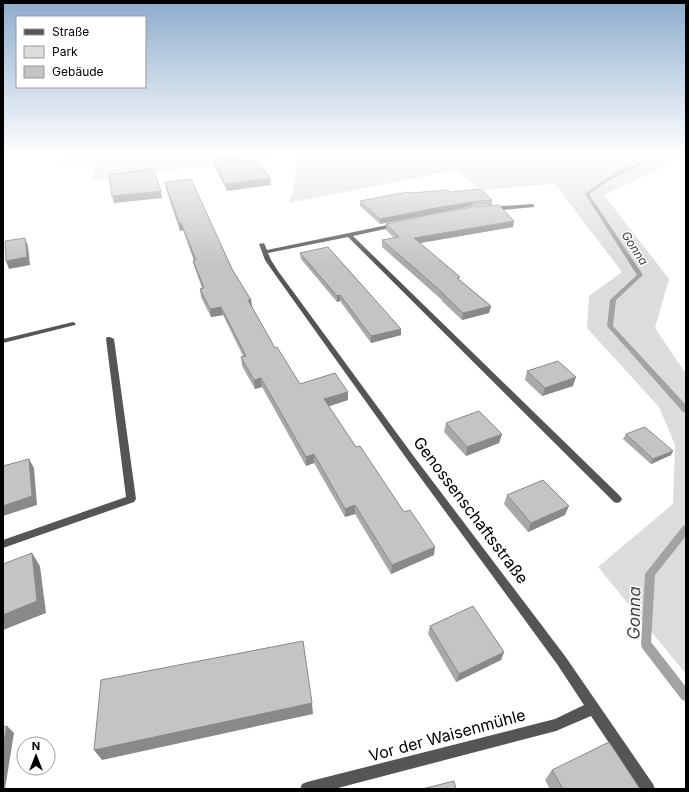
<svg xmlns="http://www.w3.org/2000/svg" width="689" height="792" font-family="Inter,sans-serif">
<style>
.green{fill:#dcdcdc}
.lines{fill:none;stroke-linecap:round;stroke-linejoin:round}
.stream{fill:#a3a3a3;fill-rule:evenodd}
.lane{fill:#555;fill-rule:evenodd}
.street{fill:#555;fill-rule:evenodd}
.wall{fill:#a9a9a9}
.shaded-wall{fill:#898989}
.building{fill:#c4c4c4;stroke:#898989}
.labels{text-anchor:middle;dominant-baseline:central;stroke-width:3;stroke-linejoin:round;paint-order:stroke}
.far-water-label{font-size:12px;font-style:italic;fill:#444;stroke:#fff}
.near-street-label{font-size:16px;fill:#000;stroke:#fff}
.near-water-label{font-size:17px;font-style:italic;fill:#444;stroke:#fff}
</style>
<rect width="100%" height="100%" fill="#fff"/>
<path class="green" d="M65 154H686V156L604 195 669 279 655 328 684 371H686V674L598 567 673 504 675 445 659 407 587 328 589 296 622 272 555 184 482 190 455 170 289 203 294 186 297 155 92 180 98 161 56 166Z"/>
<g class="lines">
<g class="stream">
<path d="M657 154H661L609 180 589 194 643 275 616 300 613 326 686 405V412H683L607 326 610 300 637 275 585 194 607 178Z"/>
<path d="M686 525V536L655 575 651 642 686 687V701L682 700 642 648 641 644 645 574 683 526Z"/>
</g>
<path class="lane" d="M107 337H110L114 339 136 499 134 502 3 548V540L126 497 106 339Z"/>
<g class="street">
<path d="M532 204 534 205V207L491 211 488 209 491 207Z"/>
<path d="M397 223 399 224V226L353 236 620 496 622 499 620 502 617 503 614 502 348 237 268 253 271 260 278 271 415 458 565 656 653 784 655 789H640L591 716 556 731 334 789H300L302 784 307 782 555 719 584 705 557 664 409 462 274 273 265 260 259 244 264 243 267 250Z"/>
<path d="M73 322 76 324 75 325 3 343V339Z"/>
</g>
</g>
<g class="wall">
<path d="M213 160 270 178 271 185 227 191 214 166Z"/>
<path d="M165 182 232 269 251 300 252 307 275 348 300 384 348 392V400L328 406 356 447 404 512 434 555 391 574 355 514 345 517 314 463 306 466 262 387 255 389 242 366 241 357 243 356 223 315 211 317 201 297 200 289 202 288 195 268 193 261H194L183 230 180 231 166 189Z"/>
<path d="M450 192 492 200V205L472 206 436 213 380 224 360 206V201L410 193Z"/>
<path d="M386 224 513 227 420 243 460 280 491 306 489 313 462 320 442 301V300L382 247V240L394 238 386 230Z"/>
<path d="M300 253 401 329V335L371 343 340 301 337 302 301 259Z"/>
<path d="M527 371 573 386 542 396 525 380Z"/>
<path d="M446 423 502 434 499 443 466 456 444 432Z"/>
<path d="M626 434 671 455 651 464 623 439Z"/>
<path d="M507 495 565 515 528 532 504 504Z"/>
<path d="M430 626 504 652 501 660 456 682 428 634Z"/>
<path d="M552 770 640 789H550L545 780Z"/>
</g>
<g class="shaded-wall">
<path d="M270 178 271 185 227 191 226 184Z"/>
<path d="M161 191 162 198 114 203 112 196Z"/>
<path d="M473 202 472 206 436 213 380 224V219L436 208Z"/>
<path d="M514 221 513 227 414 244V238Z"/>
<path d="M179 223H181L183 230 180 231Z"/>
<path d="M25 238 28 246 30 265 9 269 6 261Z"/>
<path d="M340 295V301L337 302V296Z"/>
<path d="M248 300H251L252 308Z"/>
<path d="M491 306 489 313 462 320 463 313Z"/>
<path d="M221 307 223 315 211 317 210 309Z"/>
<path d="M401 329V335L371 343V336Z"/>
<path d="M576 377 573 386 542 396 545 388Z"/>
<path d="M261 378 262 387 255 389 254 380Z"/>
<path d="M348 392V400L324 408V399Z"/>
<path d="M502 434 499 443 466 456 467 447Z"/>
<path d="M673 451 671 455 651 464 653 459Z"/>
<path d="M314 454V463L306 466V457Z"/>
<path d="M29 459 34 468 37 505 3 516V506Z"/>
<path d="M355 505V514L345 517V509Z"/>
<path d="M569 506 565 515 528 532 531 523Z"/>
<path d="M435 547 434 555 391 574 392 565Z"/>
<path d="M32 553 40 566 46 613 3 630V615Z"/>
<path d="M504 652 501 660 456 682 459 674Z"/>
<path d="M312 703 313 714 102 760 94 750Z"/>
<path d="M7 726 14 733 5 789H3V747Z"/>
</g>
<g class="building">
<path d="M254 155 270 178 226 184 213 160Z"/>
<path d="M153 169 161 191 112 196 109 175Z"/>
<path d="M191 179 232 269 251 300H248L275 348 277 347 300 384 335 373 348 392 324 399 356 447 360 446 404 512 410 510 435 547 392 565 355 505 345 509 314 454 306 457 261 378 254 380 241 357 246 356 221 307 210 309 200 289 204 288 193 261 196 260 181 223H179L165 182Z"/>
<path d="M481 189 492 200 473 202 436 208 380 219 360 201 408 192 410 193 448 190 450 192Z"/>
<path d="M499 205 514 221 414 238 460 277 457 278 491 306 463 313 443 294H444L382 240 399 237 386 224 437 213 473 207Z"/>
<path d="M25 238 27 257 6 261 5 241Z"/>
<path d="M328 247 401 329 371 336 340 295 337 296 300 253Z"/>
<path d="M558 361 576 377 545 388 527 371Z"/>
<path d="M479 411 502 434 467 447 446 423Z"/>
<path d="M645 427 673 451 653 459 626 434Z"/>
<path d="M29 459 32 496 3 506V466Z"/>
<path d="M543 480 569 506 531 523 507 495Z"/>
<path d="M32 553 37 601 3 615V564Z"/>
<path d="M473 606 504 652 459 674 430 626Z"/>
<path d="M303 641 312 703 94 750 101 680Z"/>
<path d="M7 726 3 747V727Z"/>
<path d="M609 742 640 789H563L552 770Z"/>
<path d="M454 781 456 789H422Z"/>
</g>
<linearGradient id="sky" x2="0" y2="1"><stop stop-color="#8cadcc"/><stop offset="0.58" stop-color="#fff"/><stop offset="1" stop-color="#fff" stop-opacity="0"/></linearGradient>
<rect width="689" height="265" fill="url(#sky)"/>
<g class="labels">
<g class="far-water-label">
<text transform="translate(635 248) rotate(57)">Gonna</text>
</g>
<g class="near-street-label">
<text transform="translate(471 510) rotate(53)">Genossenschaftsstraße</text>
<text transform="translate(447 735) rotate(-15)">Vor der Waisenmühle</text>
</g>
<g class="near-water-label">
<text transform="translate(634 613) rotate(-89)">Gonna</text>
</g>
</g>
<rect width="689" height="792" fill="none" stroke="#000000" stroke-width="8"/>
<rect x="16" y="16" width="130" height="72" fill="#ffffff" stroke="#999999"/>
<rect x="24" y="29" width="20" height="6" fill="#555555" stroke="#999999"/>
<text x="52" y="36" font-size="12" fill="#000000">Straße</text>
<rect x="24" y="46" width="20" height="12" fill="#dcdcdc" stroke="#999999"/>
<text x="52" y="56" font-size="12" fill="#000000">Park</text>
<rect x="24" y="66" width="20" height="12" fill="#c4c4c4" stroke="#999999"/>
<text x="52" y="76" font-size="12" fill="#000000">Gebäude</text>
<g transform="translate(36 756)"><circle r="19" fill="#ffffff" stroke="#999999"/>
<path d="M0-3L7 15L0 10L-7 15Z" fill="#000000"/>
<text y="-6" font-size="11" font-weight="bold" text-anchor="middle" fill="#000000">N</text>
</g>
</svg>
